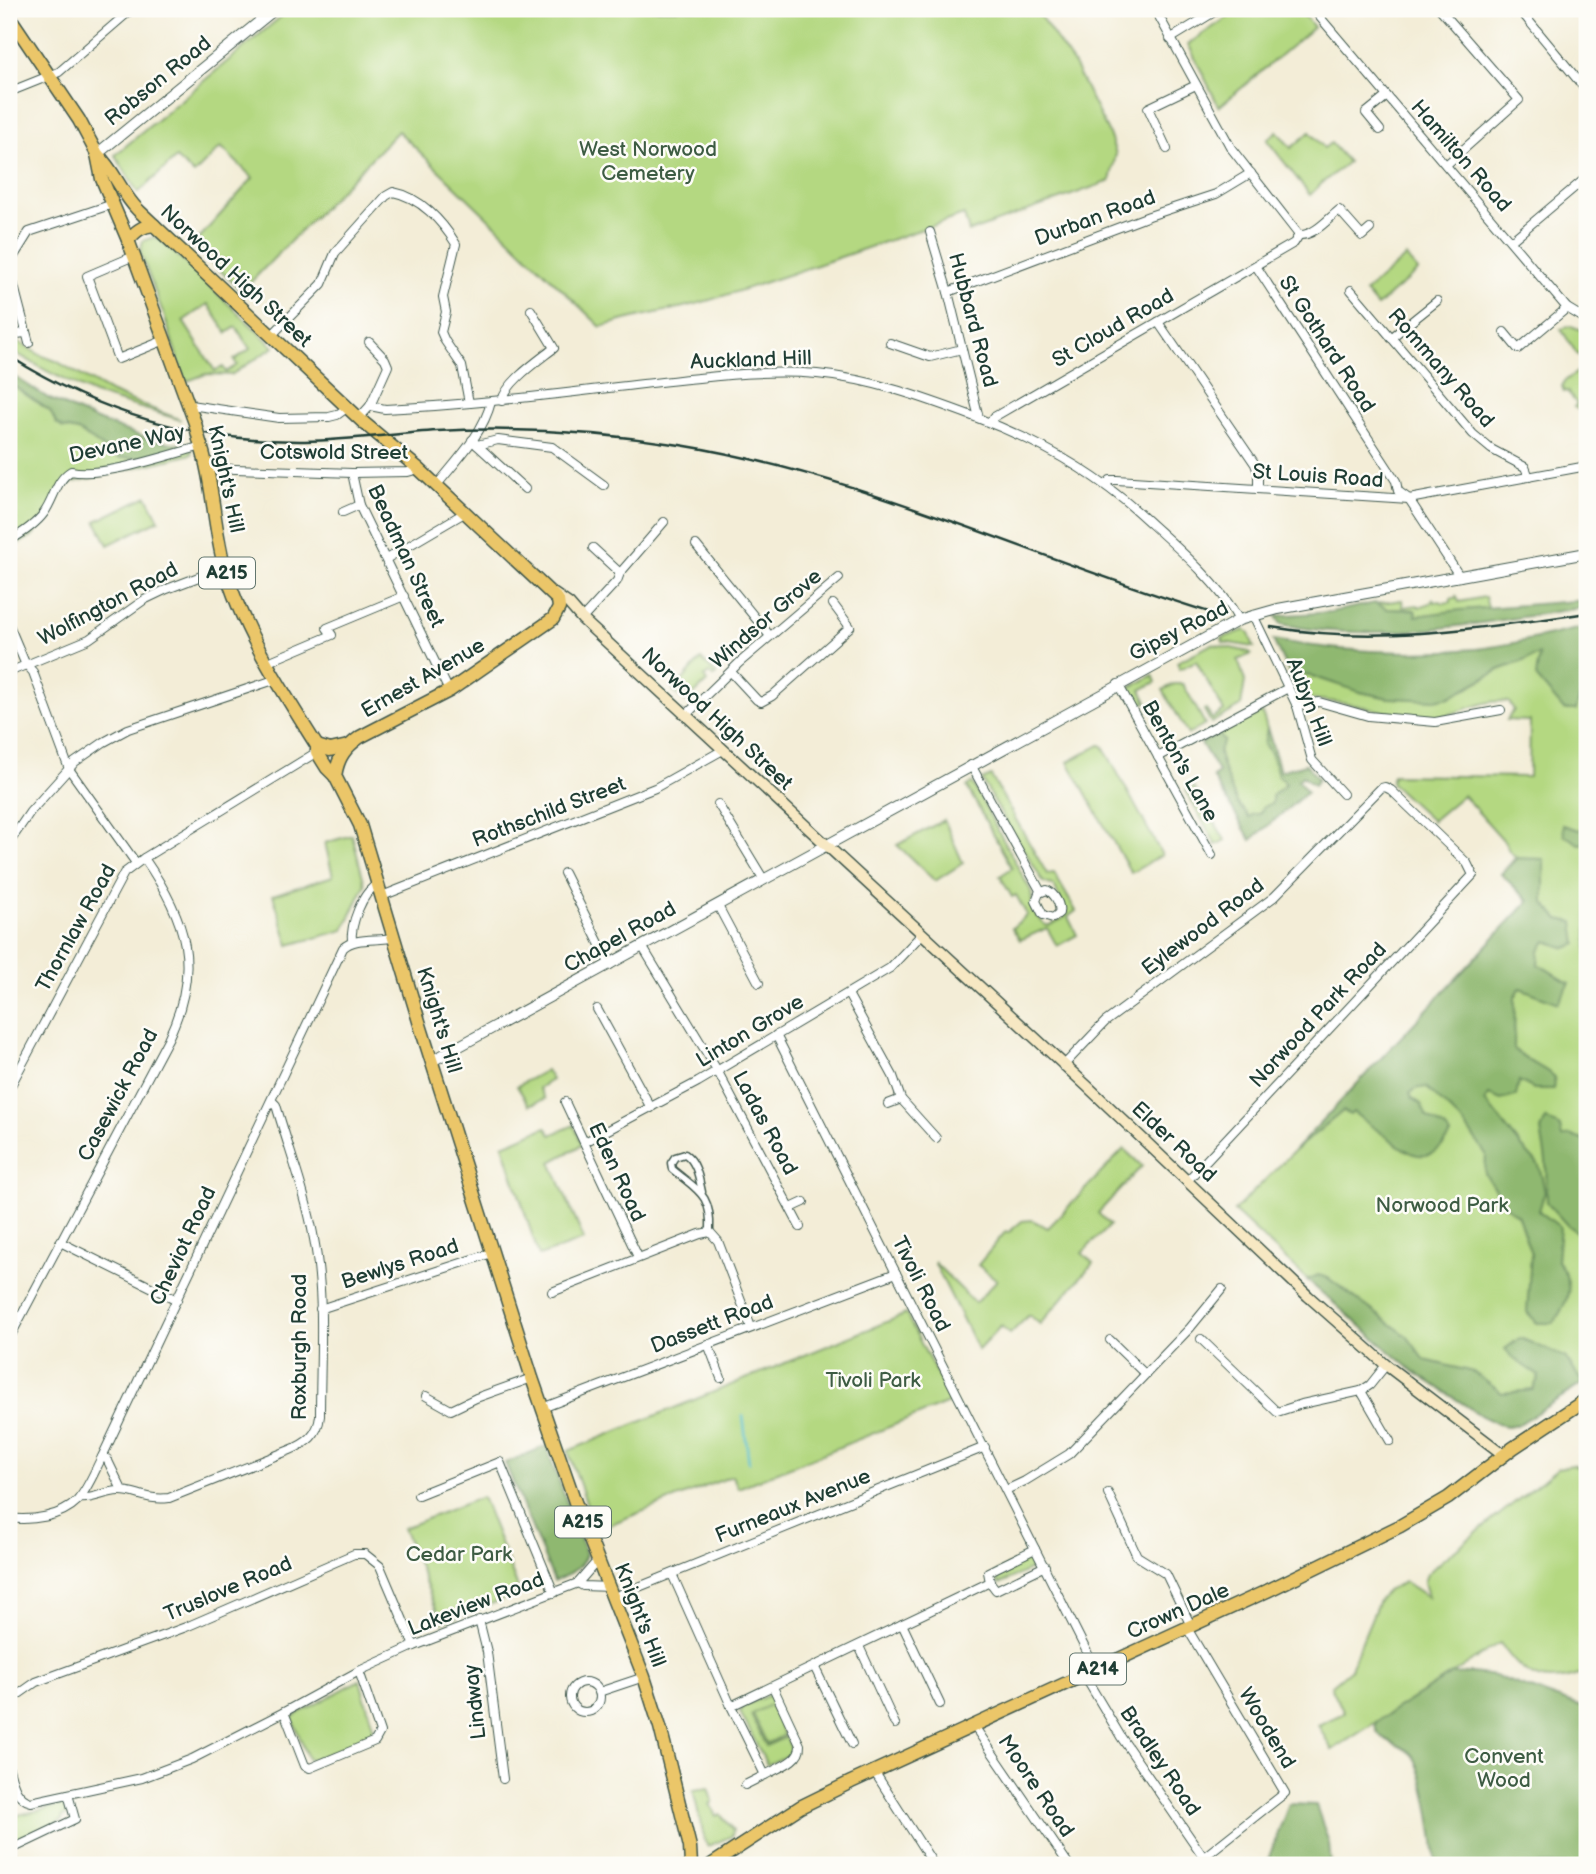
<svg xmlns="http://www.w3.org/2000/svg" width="1596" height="1874" font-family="'Balsamiq Sans',sans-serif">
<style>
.green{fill:#b4d881;stroke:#6a8a5a;stroke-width:2;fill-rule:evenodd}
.forest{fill:#8fb86f;stroke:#577a52;stroke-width:2}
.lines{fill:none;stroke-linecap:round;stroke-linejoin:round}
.stream{stroke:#52becc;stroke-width:2.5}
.pedestrian-casing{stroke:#3f574c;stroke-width:9}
.minor-casing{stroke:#3f574c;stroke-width:10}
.tertiary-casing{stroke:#3f574c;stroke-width:12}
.secondary-casing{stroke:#3f574c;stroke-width:13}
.primary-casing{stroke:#3f574c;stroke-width:15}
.pedestrian{stroke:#fff;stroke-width:6}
.minor{stroke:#fff;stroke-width:8}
.tertiary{stroke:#fff;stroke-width:10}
.secondary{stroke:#f7e8c3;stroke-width:10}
.primary{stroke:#ebc669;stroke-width:12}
.rail{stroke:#1f3d34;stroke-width:2.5}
.primary-bridge-casing{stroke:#3f574c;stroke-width:15;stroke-linecap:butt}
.primary-bridge{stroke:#ebc669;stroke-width:12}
.labels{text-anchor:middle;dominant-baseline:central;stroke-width:5;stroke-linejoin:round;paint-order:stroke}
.shield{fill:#fdfcf7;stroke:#62766e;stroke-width:2}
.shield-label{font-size:19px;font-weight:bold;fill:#1f3d34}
.street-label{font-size:21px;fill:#1f3d34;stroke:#fdfcf7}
.park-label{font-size:21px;fill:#3d5c43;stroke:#fdfcf7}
</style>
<rect width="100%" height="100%" fill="#fdfcf7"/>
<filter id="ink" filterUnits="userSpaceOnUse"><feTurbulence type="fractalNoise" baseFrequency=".0143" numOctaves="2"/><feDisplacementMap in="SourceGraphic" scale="14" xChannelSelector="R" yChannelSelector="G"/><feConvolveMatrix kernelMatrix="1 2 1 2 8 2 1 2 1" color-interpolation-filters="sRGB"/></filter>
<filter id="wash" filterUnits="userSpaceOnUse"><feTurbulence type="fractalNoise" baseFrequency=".00686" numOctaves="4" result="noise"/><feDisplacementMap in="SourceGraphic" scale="28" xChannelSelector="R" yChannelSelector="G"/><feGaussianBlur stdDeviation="1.57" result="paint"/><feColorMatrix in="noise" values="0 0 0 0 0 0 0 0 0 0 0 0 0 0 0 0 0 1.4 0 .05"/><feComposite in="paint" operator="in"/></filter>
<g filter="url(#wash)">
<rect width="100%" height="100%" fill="#f3edd7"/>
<g class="green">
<path d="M290 9H1035L1073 63 1109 134 1116 154 1110 181 969 232 964 215C879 243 795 274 710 300 674 311 636 315 601 327L398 131 242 291 193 245 253 178 221 147 194 174 176 158 138 193 115 155Z"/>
<path d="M1240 9H1299L1314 27 1219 107 1188 44Z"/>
<path d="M1277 131 1291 148 1310 132 1324 148 1331 143 1348 162 1321 184 1310 195 1267 140Z"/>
<path d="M154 237 160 239 274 347 231 375 206 374 185 382 165 318 140 252 143 241ZM208 304 227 333 236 327 250 349 234 360 237 365 226 372 223 367 215 371 183 321Z"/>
<path d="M1406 257 1418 271 1377 306 1365 292Z"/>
<path d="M1571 326 1587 332V355L1583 358 1577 354 1561 329Z"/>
<path d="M9 336 40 355 56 361 112 393 181 420 94 394 47 371 9 349Z"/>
<path d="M1587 365V403L1585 405 1587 407 1579 410 1574 407 1577 404 1567 391 1564 392 1562 386 1565 381Z"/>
<path d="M9 383 119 458 173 451 180 447 191 446 192 454 62 485 56 500 34 535 9 549Z"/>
<path d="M147 496 159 520 108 545 96 521Z"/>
<path d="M1456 595 1459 602 1485 597 1488 608 1416 616 1415 610 1388 609 1375 604 1402 600 1403 607 1418 605 1419 607 1431 603 1433 599 1434 602 1441 601 1442 603 1451 602V598H1456Z"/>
<path d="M1245 630 1249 633 1254 647 1223 642 1222 638Z"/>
<path d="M1587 637V1381L1519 1424 1506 1426 1482 1416 1413 1371 1304 1276 1234 1211 1294 1151 1529 901 1501 874 1516 857 1509 851 1506 843 1463 795 1432 821 1391 783 1393 775 1529 777 1530 721 1507 720 1514 710 1509 702C1483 697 1459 716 1434 717 1412 719 1391 713 1369 708 1348 703 1326 701 1304 698L1299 693 1289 673 1312 676 1360 692 1389 698 1450 697 1499 670Z"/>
<path d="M1212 644 1249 652 1251 654 1238 660 1245 681 1241 706 1211 723 1204 710 1206 709 1212 719 1224 711 1196 661 1180 669 1177 662Z"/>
<path d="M701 659 716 674 713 677 709 673 704 677 707 682 686 702 673 691Z"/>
<path d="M1153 675 1156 682 1141 690 1147 702 1139 706 1129 688Z"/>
<path d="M1174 684H1183L1205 724 1188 734 1163 690Z"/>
<path d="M1262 712 1280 771 1306 764 1318 779 1314 785 1303 776 1298 780 1307 792 1251 840 1213 777 1219 773 1201 743Z"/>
<path d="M1100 745 1103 746 1162 855 1131 873 1068 762Z"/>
<path d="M991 776 1047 874 1054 873 1076 911 1068 917 1077 935 1057 946 1047 928 1020 940 1012 928 1027 915 1016 895 1012 897 1000 876 1012 868 967 787 972 783 1031 891 1033 912 1045 925H1050L1064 918 1066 911 1054 886 1043 882 1025 851 1021 848 982 780Z"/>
<path d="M1194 787 1225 840 1216 845 1186 791Z"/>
<path d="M944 820 963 863 935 881 897 845Z"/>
<path d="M352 835 365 885 344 930 289 945 273 895 333 876 325 843Z"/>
<path d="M546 1070 552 1080 539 1088 545 1099 529 1105 517 1086Z"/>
<path d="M574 1125 582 1145 551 1162 584 1240 539 1256 503 1145 546 1127 551 1135Z"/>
<path d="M1124 1149 1142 1166 1098 1213 1110 1225 1082 1253 1093 1263 1040 1324 1029 1315 1010 1334 1001 1326 978 1350 934 1262 975 1303 997 1280 978 1265 1006 1231 1008 1233 1022 1221 1032 1220 1048 1228Z"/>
<path d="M906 1314 951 1402 738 1488 732 1476 596 1530 568 1451Z"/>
<path d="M1572 1465 1587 1470V1672C1543 1688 1527 1681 1500 1643L1332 1750 1318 1725 1344 1713 1331 1686 1350 1670 1379 1600 1387 1590 1405 1582 1428 1597 1424 1582 1427 1574 1441 1561 1558 1468Z"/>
<path d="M482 1497 520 1593 442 1623 403 1528Z"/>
<path d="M1030 1555 1035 1567 1000 1584 998 1583 995 1573Z"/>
<path d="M360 1680 375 1734 371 1738 311 1760 308 1759 292 1717Z"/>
<path d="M769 1695 774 1704 771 1706 784 1735 767 1744 753 1714 769 1705 751 1715 766 1746 786 1737 793 1753 767 1765 740 1712 743 1706Z"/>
<path d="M708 1788 713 1802 710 1804 716 1816 720 1814 733 1830 732 1836 708 1846 705 1841 693 1790Z"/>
<path d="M63 1805 68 1814 62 1817V1820L11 1843 17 1862 9 1865V1817Z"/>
</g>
<g class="forest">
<path d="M9 373 48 398 94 419 148 439 191 446 139 458H119L78 431 63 428 56 423 50 411 9 383Z"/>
<path d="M1587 600V607C1491 621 1378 645 1281 624L1276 616 1331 612 1375 603 1388 609 1415 610 1416 616 1460 610Z"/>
<path d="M1587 627V676L1576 710H1564L1536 677 1539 655 1499 670 1450 697 1435 700 1389 698 1360 692 1312 676 1289 673 1273 640C1340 652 1409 655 1476 649 1513 645 1551 634 1587 627Z"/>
<path d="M1267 728 1280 771 1306 764 1318 779 1314 785 1303 776 1298 780 1307 792 1251 840 1213 777 1219 773 1201 743 1219 734 1224 741C1223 741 1219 750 1219 751 1218 756 1235 800 1238 804 1242 809 1246 812 1249 818L1253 814H1259L1263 807 1272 803V796L1286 784 1278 775 1271 753 1264 745Z"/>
<path d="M1563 825 1579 830 1587 827V843L1579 844 1564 835Z"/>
<path d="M1517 858 1544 859V903L1559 919 1574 922 1577 944 1566 948 1546 941 1539 952 1538 965C1551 970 1558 978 1570 983L1558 1003 1520 988 1515 997 1514 1049C1525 1061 1542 1066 1555 1077L1553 1089H1534L1519 1081 1516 1096 1501 1100 1489 1095 1485 1101 1522 1147 1539 1165 1545 1191 1539 1211 1560 1227 1557 1261C1576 1283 1569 1302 1553 1323H1537L1527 1312 1531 1254 1518 1216 1504 1204 1485 1174 1486 1154 1463 1123 1426 1087 1415 1089 1410 1093 1412 1098 1421 1104 1427 1117 1445 1128 1451 1135C1431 1165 1413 1158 1390 1139 1377 1130 1365 1122 1353 1112L1350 1115 1343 1111 1294 1151 1529 901 1501 874Z"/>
<path d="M1546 1119 1560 1127 1562 1138 1570 1135 1587 1142V1240L1567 1225 1547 1203 1546 1161 1541 1130Z"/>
<path d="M1318 1275 1328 1278 1407 1336 1425 1360 1473 1372 1502 1393 1533 1390 1539 1376 1511 1357 1505 1349 1520 1338 1565 1357 1583 1383 1519 1424 1506 1426 1498 1424 1482 1416 1413 1371 1307 1280Z"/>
<path d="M546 1446 586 1554C583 1568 567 1576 554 1581L505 1463Z"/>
<path d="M1472 1673 1495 1676 1587 1709V1865H1436C1435 1841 1426 1776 1413 1756 1404 1742 1371 1742 1376 1722L1452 1674Z"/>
<path d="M1289 1804 1316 1805 1329 1843 1331 1865H1266Z"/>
</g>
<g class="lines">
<path class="stream" d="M743 1416 749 1463"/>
</g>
</g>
<g filter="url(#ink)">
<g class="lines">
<g class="pedestrian-casing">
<path id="pedestrian" d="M702 1192C699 1179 697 1162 685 1154L675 1157 671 1163 672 1169C698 1191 712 1194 710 1232"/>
</g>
<g class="minor-casing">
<g id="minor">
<path d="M1155 9 1231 148 1299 235"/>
<path d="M1313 9 1567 308 1587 320"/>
<path d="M1440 9 1519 100 1446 165"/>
<path d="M1519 9 1587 91"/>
<path d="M1170 39 1219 9"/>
<path d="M9 92 59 72 132 9"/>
<path d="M1380 130 1366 113 1387 96"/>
<path d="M1167 149 1148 108 1196 85"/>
<path d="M930 232 948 292 979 418"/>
<path d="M1299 235C1314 236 1328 219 1339 210L1362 236 1370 229"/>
<path d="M1511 241 1587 177"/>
<path d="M134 256 87 276 118 359 165 340"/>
<path d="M9 264 29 232 113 204"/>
<path d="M1256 266 1396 481 1398 491 1409 499 1460 577"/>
<path d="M9 267 29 343"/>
<path d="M1351 290 1473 434 1491 449 1525 467 1529 477"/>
<path d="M948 292 1149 216 1216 194 1251 173"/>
<path d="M1158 322 1255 464 1258 472V489"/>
<path d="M9 328 17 334 25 333"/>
<path d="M1504 332 1518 349 1567 308"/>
<path d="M272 335 322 284 335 253 386 196 393 192C420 197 442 221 456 244L443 297 446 312 441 332 445 341 462 366 469 403"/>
<path d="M1391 338 1437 301"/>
<path d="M369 342 385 359 388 366 370 406"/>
<path d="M890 343 930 357 962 349"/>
<path d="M502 401C506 382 539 360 554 348L531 310"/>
<path d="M190 405 279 418 329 417 337 415 348 407"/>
<path d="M359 418 370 406 385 409C472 405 557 394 643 384 701 378 759 369 817 374 872 379 924 398 975 417 1034 439 1091 470 1138 512 1172 543 1217 580 1239 620"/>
<path d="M990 422 994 417 1294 243 1299 235"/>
<path d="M472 440 477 445 498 440 552 447 604 485"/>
<path d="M477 445 525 489"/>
<path d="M207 468 352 473 408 472 419 469"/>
<path d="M352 473 359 505 449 691"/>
<path d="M437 485C457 460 483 434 491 402"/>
<path d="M1106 485 1110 480H1117L1409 499 1587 466"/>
<path d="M343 512 359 505"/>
<path d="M9 541C21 534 36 524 44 513 54 499 56 480 71 471 102 478 169 455 202 446"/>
<path d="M696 545 770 636"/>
<path d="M593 548 620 573"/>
<path d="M386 559 466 512"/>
<path d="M1253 615 1297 706 1312 760 1343 794"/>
<path d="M582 619 617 581 620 573 664 522"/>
<path d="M9 625 25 663 33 672 69 769 136 863"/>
<path d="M268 662 332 635 327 628 404 596"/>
<path d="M9 672 89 639 144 600 167 589 225 567"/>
<path d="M731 672 757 700 761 702 772 696 850 627 833 604"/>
<path d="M1118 684 1212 855"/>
<path d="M1297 706 1319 702 1368 716 1435 722 1501 710"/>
<path d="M686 715 739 663 839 578"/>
<path d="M1158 757 1288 688"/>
<path d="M971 765 1041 892"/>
<path d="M718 804 764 880"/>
<path d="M9 843 30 812 75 762 104 742 128 729 277 679"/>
<path d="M564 873 610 965"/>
<path d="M1047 890C1055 894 1061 905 1059 913L1053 918 1043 915 1036 901 1039 893Z"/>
<path d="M382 896 655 788 723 750"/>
<path d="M718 906 759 983"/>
<path d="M352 942C350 925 362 892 378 884"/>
<path d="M642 946 717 1070 800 1227"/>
<path d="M848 994 893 1076 901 1099 936 1138"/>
<path d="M597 1009 651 1108"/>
<path d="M776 1035 1096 1670"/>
<path d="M1063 1066 1105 1022 1274 897 1381 788 1385 787 1391 790 1467 863 1473 875 1187 1181"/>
<path d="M9 1089 124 873 144 858 317 752"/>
<path d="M565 1102 638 1257"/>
<path d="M888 1104 901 1099"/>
<path d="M585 1142 698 1082 890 968 922 934"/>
<path d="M791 1208 804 1202"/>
<path d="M60 1242 177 1300"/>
<path d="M552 1292 700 1234 710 1232 718 1241 751 1327"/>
<path d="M320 1309 492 1253"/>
<path d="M9 1339 168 1039C202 968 187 920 144 858"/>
<path d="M1201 1339 1277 1412 1302 1404 1361 1391 1370 1385 1386 1365"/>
<path d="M1110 1340 1145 1374"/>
<path d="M708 1344 721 1378"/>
<path d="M1361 1391 1390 1441"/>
<path d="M426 1396 451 1410 476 1398 532 1378"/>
<path d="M542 1408 896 1273"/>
<path d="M102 1457 107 1459 122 1490"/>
<path d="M1006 1490 1025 1481 1069 1454 1190 1328 1222 1289"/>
<path d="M1108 1493 1137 1556 1166 1574 1191 1626"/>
<path d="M418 1495 500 1462 554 1593"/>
<path d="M80 1498C93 1500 105 1491 119 1491 135 1490 146 1501 169 1498L290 1450C307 1443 318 1435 320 1416 320 1358 325 1296 314 1239 306 1194 289 1150 276 1105L272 1101"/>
<path d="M9 1518C31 1521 61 1517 77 1501 88 1489 95 1470 102 1457L343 948C356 936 379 942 395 937"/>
<path d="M1035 1549 988 1572 990 1582 996 1590 1045 1566"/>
<path d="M672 1574 731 1706 765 1775 745 1785"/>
<path d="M578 1583 583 1586 610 1587"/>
<path d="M614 1597 985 1447"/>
<path d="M479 1620 487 1652 503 1779"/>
<path d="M902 1624 940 1704"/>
<path d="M1187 1628 1285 1793 1204 1857"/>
<path d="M859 1646 895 1724"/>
<path d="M815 1668 852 1744"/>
<path d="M1084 1675 1121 1737 1209 1865"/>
<circle cx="585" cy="1697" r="15"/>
<path d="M599 1692 644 1677"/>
<path d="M9 1701 36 1682 186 1627 354 1554H365L380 1566 414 1646"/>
<path d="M731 1706 990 1582"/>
<path d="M284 1712 359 1671 414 1646 578 1583 598 1560"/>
<path d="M974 1726 1069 1865"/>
<path d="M9 1769C13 1783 16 1798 31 1802L142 1778 192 1759 284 1712 305 1766 310 1768 375 1741 380 1732 359 1671"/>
<path d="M874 1771 934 1865"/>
<path d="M765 1775C777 1768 801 1761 800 1745L773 1687"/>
<path d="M12 1849 75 1819 68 1794"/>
<path d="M207 1864V1865"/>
</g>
</g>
<g class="tertiary-casing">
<g id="tertiary">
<path d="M97 154 275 9"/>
<path d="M432 1061 1239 620 1278 609 1587 553"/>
</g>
</g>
<g class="secondary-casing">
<path id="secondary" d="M553 593 569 604 582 619 1087 1086 1308 1296 1386 1365 1504 1455"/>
</g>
<g class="primary-casing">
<g id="primary">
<path d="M9 16 79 120 97 154 102 179 128 240 195 423"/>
<path d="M97 154C115 171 121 193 138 210L364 423 419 469 558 600 559 608 553 619 449 691 360 737C345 748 338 757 335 776"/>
<path d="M128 240C136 231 142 226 154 225"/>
<path d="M199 439C213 480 213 523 224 565 241 628 282 690 317 746V752L327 768 335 776 360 825 421 1028 532 1378 575 1502 644 1677 660 1727 690 1847 691 1865"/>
<path d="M317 746 330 750 348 746"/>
<path d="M711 1865 800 1807 851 1782 1267 1591 1400 1526 1448 1498 1513 1448 1587 1399"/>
</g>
</g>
<use href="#pedestrian" class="pedestrian"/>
<use href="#minor" class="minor"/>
<use href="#tertiary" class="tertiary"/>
<use href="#secondary" class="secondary"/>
<use href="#primary" class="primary"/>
<g class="rail">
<path d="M9 356C101 414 196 442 305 441 349 440 393 434 437 431 518 427 601 432 680 445 865 475 1034 559 1212 613"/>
<path d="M1271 627C1377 645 1482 628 1587 613"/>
</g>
<g class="primary-bridge-casing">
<path id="primary-bridge" d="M195 423 199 439"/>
</g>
<use href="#primary-bridge" class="primary-bridge"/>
</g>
</g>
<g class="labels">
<g class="shield">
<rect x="199" y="557.5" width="56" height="31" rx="5"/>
<rect x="555" y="1506.5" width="56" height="31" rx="5"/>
<rect x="1070" y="1653.5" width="56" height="31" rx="5"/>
</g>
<g class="shield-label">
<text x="227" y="573">A215</text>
<text x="583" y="1522">A215</text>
<text x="1098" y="1669">A214</text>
</g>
<g class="street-label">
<text transform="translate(158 81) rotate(-39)">Robson Road</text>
<text transform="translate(1461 156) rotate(49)">Hamilton Road</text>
<text transform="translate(1095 218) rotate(-20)">Durban Road</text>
<text transform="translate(236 276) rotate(43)">Norwood High Street</text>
<text transform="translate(973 320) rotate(75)">Hubbard Road</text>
<text transform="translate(1113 328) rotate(-30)">St Cloud Road</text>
<text transform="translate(1327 344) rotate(57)">St Gothard Road</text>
<text transform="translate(751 360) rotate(-2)">Auckland Hill</text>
<text transform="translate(1441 368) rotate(49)">Rommany Road</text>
<text transform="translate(127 444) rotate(-12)">Devane Way</text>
<text x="334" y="452">Cotswold Street</text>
<text transform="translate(1318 476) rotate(4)">St Louis Road</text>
<text transform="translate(226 479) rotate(78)">Knight's Hill</text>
<text transform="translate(406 556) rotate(65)">Beadman Street</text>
<text transform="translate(108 604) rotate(-28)">Wolfington Road</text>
<text transform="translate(766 619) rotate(-41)">Windsor Grove</text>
<text transform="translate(1179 631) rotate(-27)">Gipsy Road</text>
<text transform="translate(423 678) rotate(-30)">Ernest Avenue</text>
<text transform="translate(1309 702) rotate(69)">Aubyn Hill</text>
<text transform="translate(717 719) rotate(43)">Norwood High Street</text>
<text transform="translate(1180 761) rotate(61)">Benton's Lane</text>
<text transform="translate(549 812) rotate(-21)">Rothschild Street</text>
<text transform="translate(1203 927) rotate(-37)">Eylewood Road</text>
<text transform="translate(76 928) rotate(-61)">Thornlaw Road</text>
<text transform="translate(620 937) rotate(-29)">Chapel Road</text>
<text transform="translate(1318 1015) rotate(-47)">Norwood Park Road</text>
<text transform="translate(439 1020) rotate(73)">Knight's Hill</text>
<text transform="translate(750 1031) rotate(-31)">Linton Grove</text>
<text transform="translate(118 1095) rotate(-62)">Casewick Road</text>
<text transform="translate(765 1123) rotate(62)">Ladas Road</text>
<text transform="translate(1174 1142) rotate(43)">Elder Road</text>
<text transform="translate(617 1172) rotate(65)">Eden Road</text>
<text transform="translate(183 1246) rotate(-65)">Cheviot Road</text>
<text transform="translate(400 1264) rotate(-18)">Bewlys Road</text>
<text transform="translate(921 1284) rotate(63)">Tivoli Road</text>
<text transform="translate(712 1324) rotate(-21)">Dassett Road</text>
<text transform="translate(299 1347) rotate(-90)">Roxburgh Road</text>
<text transform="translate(793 1506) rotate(-22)">Furneaux Avenue</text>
<text transform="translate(228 1589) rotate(-23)">Truslove Road</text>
<text transform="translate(476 1604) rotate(-21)">Lakeview Road</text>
<text transform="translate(1178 1611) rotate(-24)">Crown Dale</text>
<text transform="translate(640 1615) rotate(69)">Knight's Hill</text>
<text transform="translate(475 1702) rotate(-96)">Lindway</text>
<text transform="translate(1267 1728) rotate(59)">Woodend</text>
<text transform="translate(1160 1761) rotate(56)">Bradley Road</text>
<text transform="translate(1036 1786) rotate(56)">Moore Road</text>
</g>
<g class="park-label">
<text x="648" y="149">West Norwood<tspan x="648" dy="24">Cemetery</tspan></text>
<text x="1442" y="1205">Norwood Park</text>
<text x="873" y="1380">Tivoli Park</text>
<text x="459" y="1554">Cedar Park</text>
<text x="1504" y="1756">Convent<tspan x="1504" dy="24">Wood</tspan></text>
</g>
</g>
<rect width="1596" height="1874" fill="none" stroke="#fdfcf7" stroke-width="35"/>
</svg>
